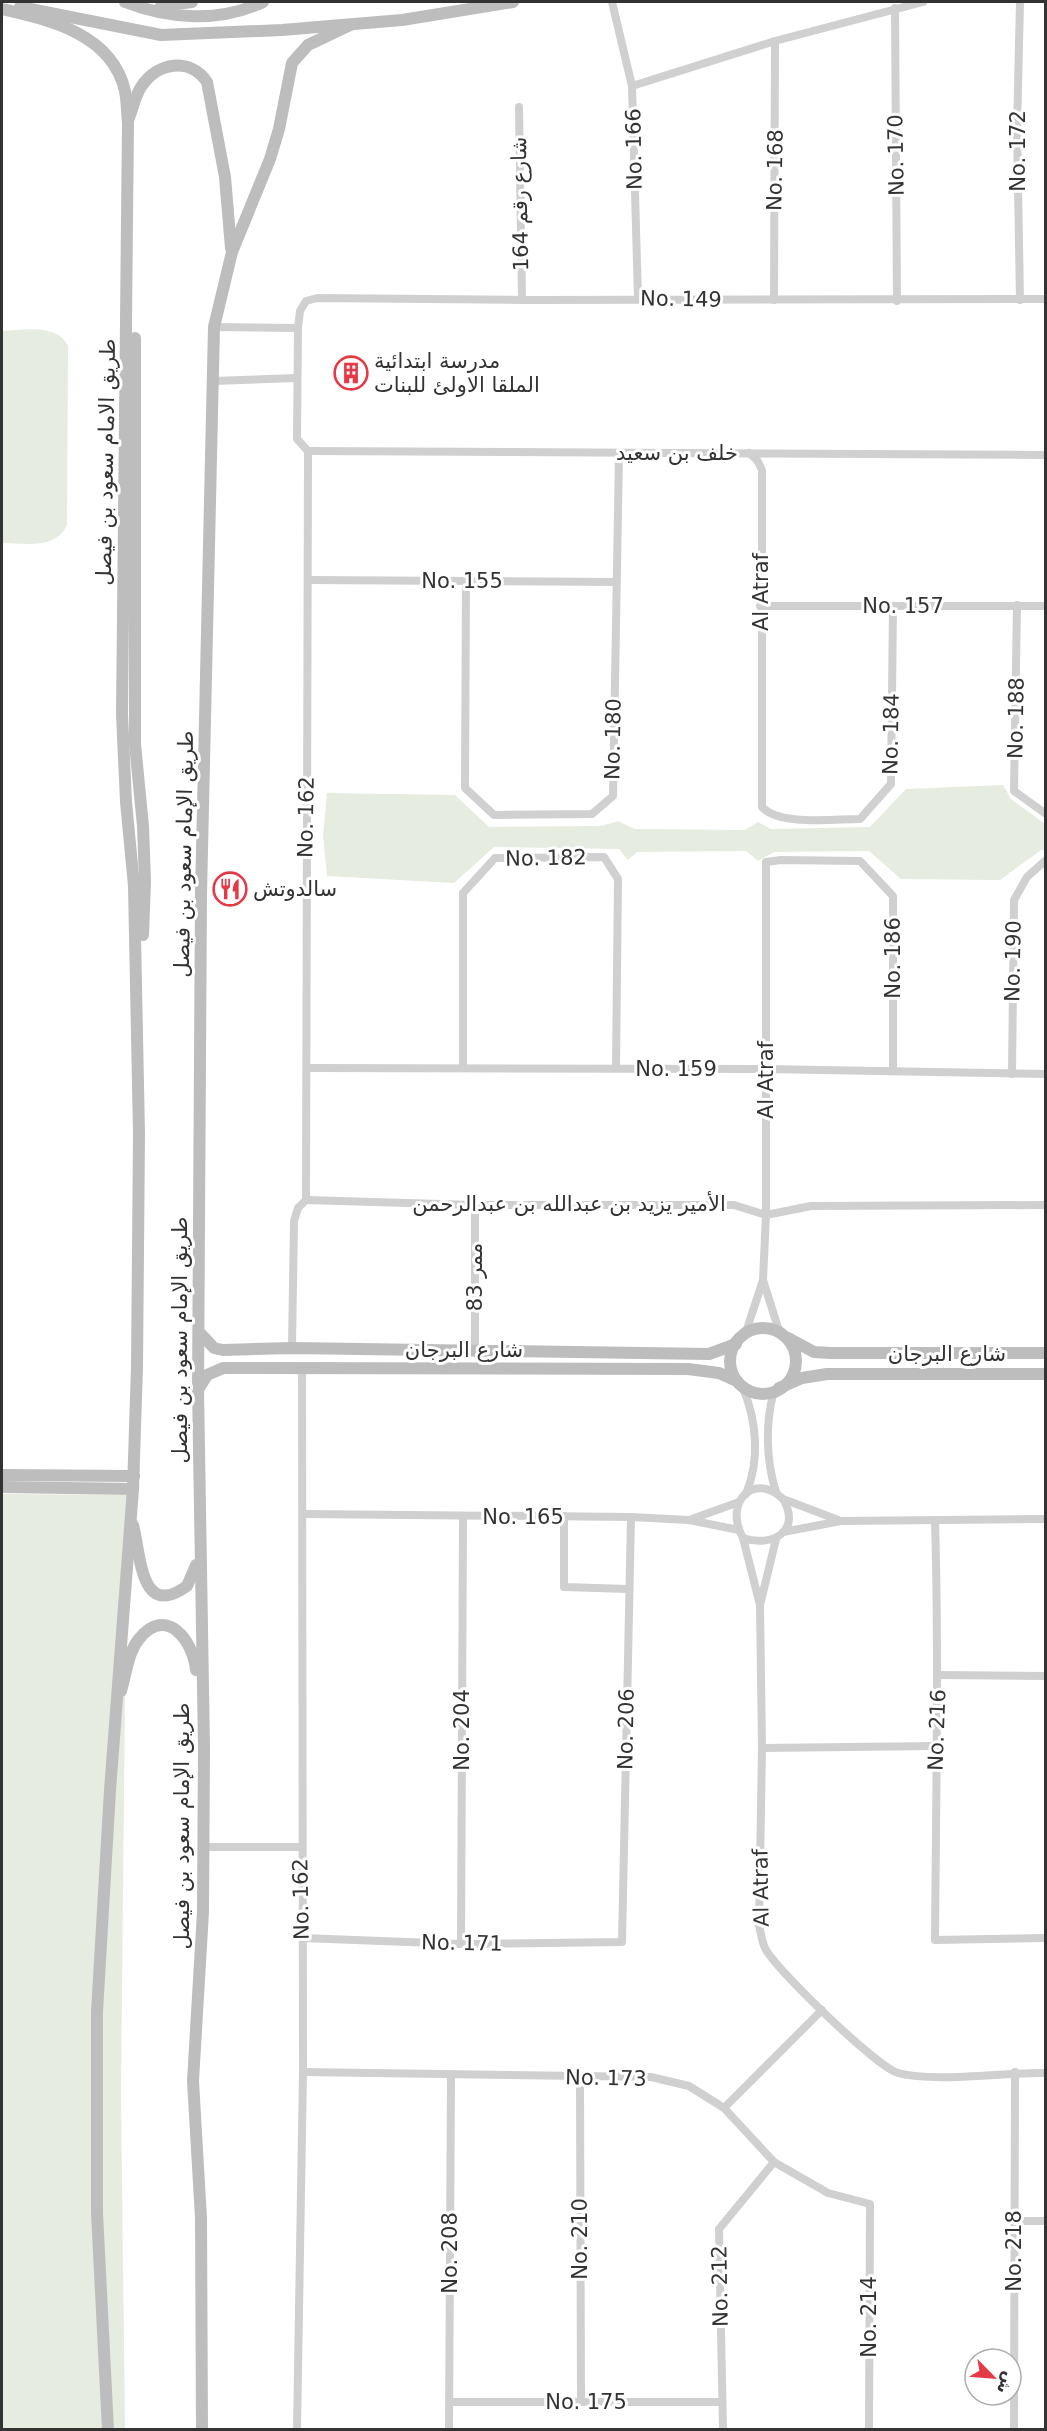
<svg xmlns="http://www.w3.org/2000/svg" width="1047" height="2431" font-family="'DejaVu Sans','Noto Sans Arabic',sans-serif">
<style>
.green{fill:#e6ecdf}
.lines{fill:none;stroke-linecap:round;stroke-linejoin:round}
.street{stroke:#d0d0d0;stroke-width:8}
.secondary{stroke:#bdbdbd;stroke-width:12}
.labels{text-anchor:middle;dominant-baseline:central;stroke-width:6;stroke-linejoin:round;paint-order:stroke}
.street-label{font-size:21px;fill:#333;stroke:#fff}
.poi-label{font-size:21px;fill:#333;stroke:#fff;text-anchor:start}
</style>
<rect width="100%" height="100%" fill="#fff"/>
<g class="green">
<path d="M2 331C24 330 57 323 68 346L67 525C55 550 26 543 2 543Z"/>
<path d="M1003 785 1011 799 1045 824 1046 850H1041L1000 880 901 879 869 851 774 852 758 861 746 851 637 852 628 860 619 849 494 847 454 883 327 876 323 836 327 793 455 795 489 827 601 826 618 821 635 829 745 830 758 822 771 829 870 827 906 789Z"/>
<path d="M2 1494 127 1495 121 2094 125 2429H2Z"/>
</g>
<g class="lines">
<g class="street">
<path d="M612 2 632 86 638 298"/>
<path d="M895 8 897 301"/>
<path d="M632 86 775 41 923 2"/>
<path d="M519 107 522 300"/>
<path d="M774 300 775 41"/>
<path d="M1020 300 1017 130 1020 2"/>
<path d="M214 327 298 328"/>
<path d="M213 381 297 378"/>
<path d="M308 451 1046 455"/>
<path d="M749 453 757 460 762 470V807C779 826 834 819 860 819L891 784 893 607"/>
<path d="M308 580 615 582"/>
<path d="M466 580 465 788 494 815 592 814 613 796 619 454"/>
<path d="M1017 605 1014 791 1046 814"/>
<path d="M760 606H1046"/>
<path d="M463 1067V893L495 858 604 857 618 879 616 1068"/>
<path d="M307 1068 766 1069 1046 1074"/>
<path d="M1012 1074 1014 900 1027 877 1046 860"/>
<path d="M306 1200 475 1205H734L766 1215 811 1206 1046 1205"/>
<path d="M475 1205V1350"/>
<path d="M763 1280 766 1215V862L781 860 860 861 893 896V1071"/>
<path d="M746 1332 763 1280 779 1331"/>
<path d="M292 1348 294 1221 298 1208 306 1200 308 451 297 439 298 328 300 311 306 301 317 298 527 300 1046 299"/>
<path d="M743 1388C757 1422 760 1460 746 1494"/>
<path d="M774 1391C765 1423 766 1461 776 1492"/>
<path d="M783 1499C802 1531 772 1548 743 1538 723 1502 754 1471 783 1499L841 1521 783 1532"/>
<path d="M304 1514 631 1517 689 1520 739 1502"/>
<path d="M564 1516V1587L628 1589"/>
<path d="M689 1520 739 1530"/>
<path d="M935 1520C939 1660 936 1800 935 1940L1046 1938"/>
<path d="M841 1521 1046 1519"/>
<path d="M743 1538 760 1605 776 1539"/>
<path d="M760 1605 762 1748 759 1926C761 1933 762 1942 765 1948 775 1969 877 2067 898 2073 935 2083 1005 2072 1046 2073"/>
<path d="M939 1675 1046 1676"/>
<path d="M762 1748 936 1746"/>
<path d="M203 1847H301"/>
<path d="M302 1938 461 1944 622 1942 631 1517"/>
<path d="M461 1944 463 1517"/>
<path d="M303 2072 651 2077 689 2086 724 2108 774 2162 828 2193 870 2204 869 2430"/>
<path d="M580 2077 581 2401"/>
<path d="M724 2108 822 2010"/>
<path d="M1015 2221H1046"/>
<path d="M450 2402H722"/>
<path d="M297 2430 303 2072 302 1369"/>
<path d="M449 2430 451 2076"/>
<path d="M723 2430 719 2229 774 2162"/>
<path d="M1014 2430 1015 2072"/>
</g>
<g class="secondary">
<path d="M125 2C169 19 219 23 263 2"/>
<path d="M161 6 192 2"/>
<path d="M20 7 161 35 282 30 402 20 513 2"/>
<path d="M2 9C50 20 112 34 125 91 127 101 127 113 128 123L122 714 126 802 134 886 139 1134 137 1367 133 1489 110 1790 97 2012V2213L108 2430"/>
<path d="M129 118C133 108 135 96 141 87 157 62 190 57 207 82L225 177 231 248"/>
<path d="M135 338V744L143 826 145 882 143 935"/>
<circle cx="763" cy="1361" r="33"/>
<path d="M200 1333 214 1348 223 1350 292 1348 709 1354 736 1344"/>
<path d="M788 1338 814 1352 830 1353H1046"/>
<path d="M199 1388 207 1375 223 1368 688 1369 719 1373 737 1381"/>
<path d="M779 1388 802 1378 827 1374H1046"/>
<path d="M2 1475 134 1476"/>
<path d="M2 1487 133 1489"/>
<path d="M133 1525C141 1555 140 1620 187 1586L196 1565"/>
<path d="M121 1691C126 1675 128 1652 139 1639 166 1605 193 1640 196 1670"/>
<path d="M202 2430 201 2218 193 2081 203 1912 204 1747 198 1389 201 894 214 327 232 252 270 159 279 129 292 63 308 45 350 25"/>
</g>
</g>
<defs>
<g id="building-ring" transform="scale(1.725)"><circle r="9.5" fill="#fff" stroke="#e63946" stroke-width="1.5"/><path d="M-4-6H4V6H1V3H-1V6H-4ZM-2.5-4.3h1.7v1.8h-1.7ZM.8-4.3h1.7v1.8H.8ZM-2.5-1h1.7V.8h-1.7ZM.8-1h1.7V.8H.8Z" fill="#e63946"/></g>
<g id="restaurant-ring" transform="scale(1.725)"><circle r="9.5" fill="#fff" stroke="#e63946" stroke-width="1.5"/><path d="M-5-6h1v4h1v-4h1v4h1v-4h1v5L-1.5 .5V6h-2V.5L-5-1ZM5-6V6H3V1.5H1.5Q1.5-4 5-6Z" fill="#e63946"/></g>
</defs>
<g fill-rule="evenodd">
<use href="#building-ring" x="351" y="373"/>
<use href="#restaurant-ring" x="230" y="889"/>
</g>
<g class="labels">
<g class="street-label">
<text transform="translate(634 149) rotate(-91)">No. 166</text>
<text transform="translate(1018 151) rotate(-90)">No. 172</text>
<text transform="translate(896 155) rotate(-91)">No. 170</text>
<text transform="translate(775 170) rotate(-89)">No. 168</text>
<text transform="translate(520 204) rotate(-91)">شارع رقم 164</text>
<text transform="translate(681 299) rotate(1)">No. 149</text>
<text x="677" y="453">خلف بن سعيد</text>
<text transform="translate(106 462) rotate(-89)">طريق الامام سعود بن فيصل</text>
<text x="462" y="581">No. 155</text>
<text transform="translate(761 592) rotate(-90)">Al Atraf</text>
<text x="903" y="606">No. 157</text>
<text transform="translate(1016 718) rotate(-89)">No. 188</text>
<text transform="translate(891 734) rotate(-89)">No. 184</text>
<text transform="translate(613 739) rotate(-89)">No. 180</text>
<text transform="translate(306 817) rotate(-89)">No. 162</text>
<text transform="translate(184 854) rotate(-89)">طريق الإمام سعود بن فيصل</text>
<text transform="translate(546 858) rotate(-1)">No. 182</text>
<text transform="translate(893 958) rotate(-90)">No. 186</text>
<text transform="translate(1013 961) rotate(-89)">No. 190</text>
<text x="676" y="1069">No. 159</text>
<text transform="translate(766 1080) rotate(-90)">Al Atraf</text>
<text x="569" y="1204">الأمير يزيد بن عبدالله بن عبدالرحمن</text>
<text transform="translate(475 1277) rotate(-90)">ممر 83</text>
<text transform="translate(180 1340) rotate(-90)">طريق الإمام سعود بن فيصل</text>
<text x="464" y="1350">شارع البرجان</text>
<text x="947" y="1354">شارع البرجان</text>
<text x="523" y="1517">No. 165</text>
<text transform="translate(626 1729) rotate(-89)">No. 206</text>
<text transform="translate(462 1730) rotate(-90)">No. 204</text>
<text transform="translate(937 1730) rotate(-88)">No. 216</text>
<text transform="translate(182 1826) rotate(-90)">طريق الإمام سعود بن فيصل</text>
<text transform="translate(761 1888) rotate(-91)">Al Atraf</text>
<text transform="translate(301 1899) rotate(-91)">No. 162</text>
<text transform="translate(462 1943) rotate(1)">No. 171</text>
<text transform="translate(606 2078) rotate(1)">No. 173</text>
<text transform="translate(580 2239) rotate(-90)">No. 210</text>
<text transform="translate(1014 2251) rotate(-90)">No. 218</text>
<text transform="translate(450 2253) rotate(-90)">No. 208</text>
<text transform="translate(720 2286) rotate(-91)">No. 212</text>
<text transform="translate(869 2317) rotate(-90)">No. 214</text>
<text x="586" y="2402">No. 175</text>
</g>
<g class="poi-label">
<text x="374" y="361">مدرسة ابتدائية<tspan x="374" dy="24">الملقا الاولئ للبنات</tspan></text>
<text x="253" y="889">سالدوتش</text>
</g>
</g>
<rect width="1047" height="2431" fill="none" stroke="#333333" stroke-width="6"/>
<g transform="translate(993 2377) rotate(115)"><circle r="28" fill="#ffffff" stroke="#adadad" stroke-width="1.5"/>
<path d="M0-4.5L10 22L0 15L-10 22Z" fill="#e63946"/>
<text y="-9" font-size="16" font-weight="bold" text-anchor="middle" fill="#333333">ش</text>
</g>
</svg>
